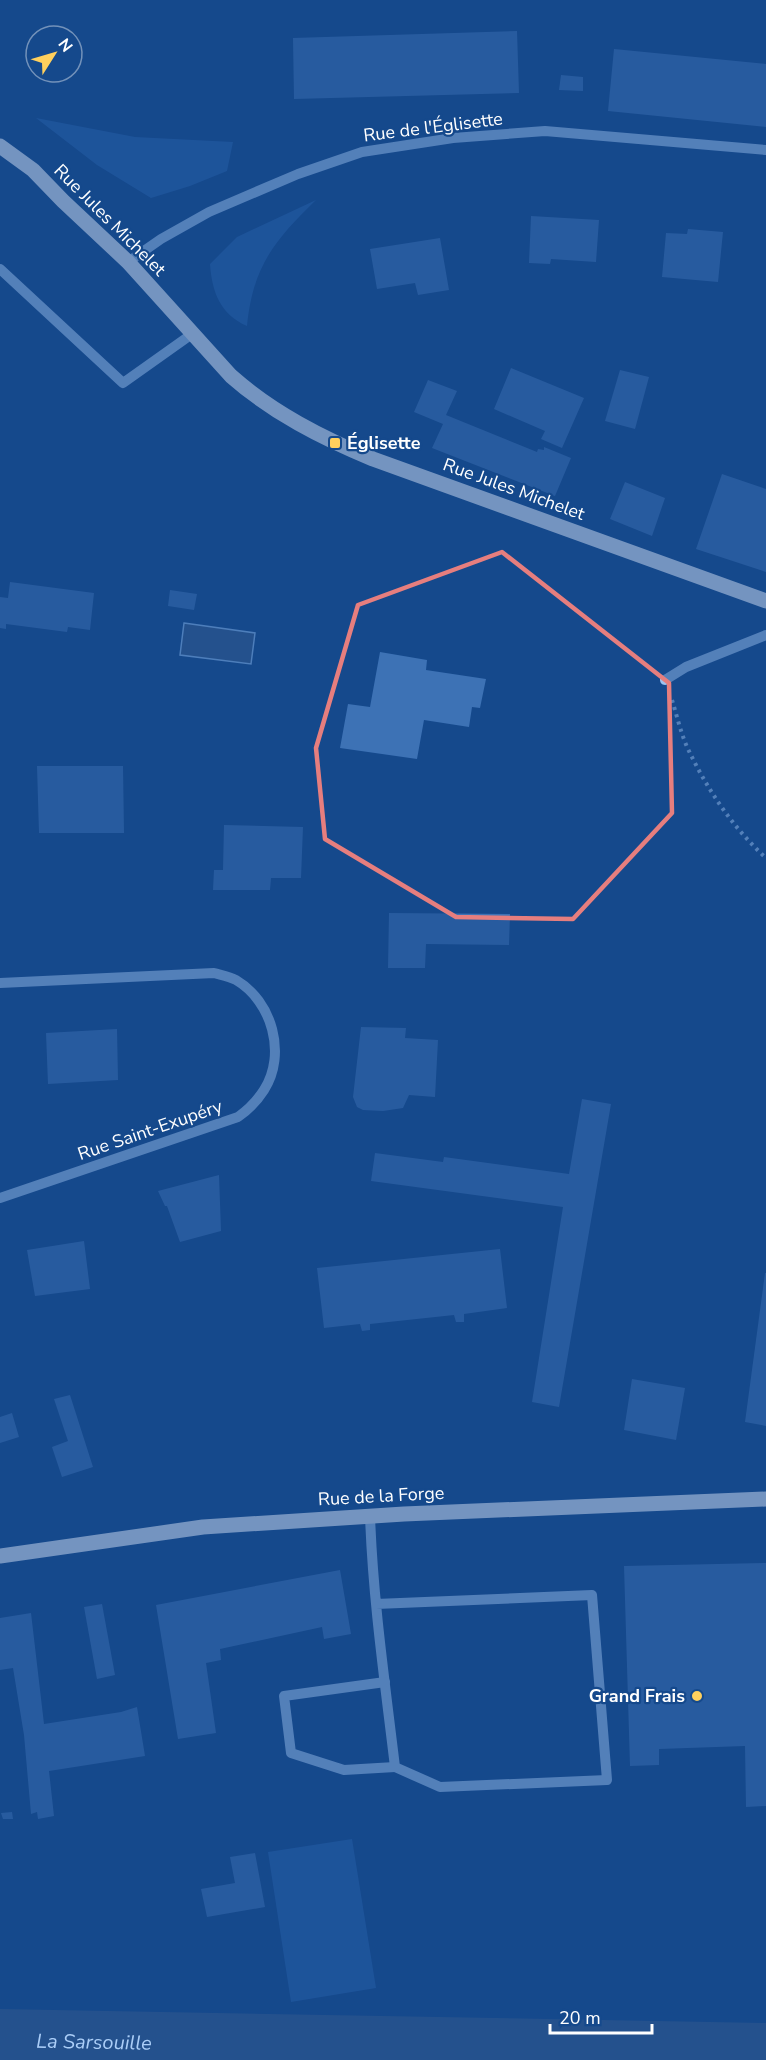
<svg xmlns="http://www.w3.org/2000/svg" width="766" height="2060" font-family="'Nunito Sans',sans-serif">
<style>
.green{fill:#2762ab}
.water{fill:#365c8e;stroke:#90bef3;stroke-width:1.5}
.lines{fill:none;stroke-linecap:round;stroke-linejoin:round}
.river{stroke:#365c8e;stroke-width:62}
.building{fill:#3d72b5}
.path{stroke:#9ec3f0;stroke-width:4;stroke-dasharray:3 4.5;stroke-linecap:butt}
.minor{stroke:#9ec3f0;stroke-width:10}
.major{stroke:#e7f0ff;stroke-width:15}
.marked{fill:none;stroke:#e67e7e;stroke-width:4.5;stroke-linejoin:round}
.poi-dot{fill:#ffd05d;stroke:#15498c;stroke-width:2}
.labels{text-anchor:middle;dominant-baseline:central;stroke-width:4.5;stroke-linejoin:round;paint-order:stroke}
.street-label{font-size:18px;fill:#fff;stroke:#15498c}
.poi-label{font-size:18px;font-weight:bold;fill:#fff;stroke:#15498c;text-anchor:start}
.water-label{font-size:20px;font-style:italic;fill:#aacdf7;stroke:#15498c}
</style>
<rect width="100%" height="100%" fill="#15498c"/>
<g class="green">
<path d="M36 118 135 137 233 142 227 171 190 186 151 198 97 165Z"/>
<path d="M316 200C274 241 253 266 247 326 220 314 212 292 210 264L237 237Z"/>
<path d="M352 1839 376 1988 291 2002 268 1852Z"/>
</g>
<path class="water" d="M184 623 255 633 251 664 180 655Z"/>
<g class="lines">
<path class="river" id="s1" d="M0 2040 766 2054"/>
</g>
<g class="building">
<path d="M517 31 519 93 294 99 293 38Z"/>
<path d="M614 49 766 64V127L608 111Z"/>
<path d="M561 75 583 77V91L559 90Z"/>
<path d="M531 216 599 220 596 262 551 259 550 264 529 263Z"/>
<path d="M688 229 723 232 718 282 662 277 666 233 687 234Z"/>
<path d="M440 238 449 290 418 295 415 283 377 289 370 249Z"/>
<path d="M511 368 584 398 562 448 541 439 545 431 494 409Z"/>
<path d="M620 370 649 377 635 429 605 421Z"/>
<path d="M428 380 457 391 446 415 537 452 538 449 544 450V447L571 458 555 496 432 448 443 424 414 412Z"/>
<path d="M722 474 766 489V572L696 549Z"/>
<path d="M625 482 665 498 652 536 610 519Z"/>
<path d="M10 582 94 593 90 630 68 627 67 632 6 624V629L0 628V597L8 598Z"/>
<path d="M170 590 197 594 194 610 168 606Z"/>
<path d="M380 652 427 660 426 670 486 679 480 708 472 707 469 727 424 720 417 759 340 748 348 704 370 707Z"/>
<path d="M37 766H123L124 833H39Z"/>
<path d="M224 825 303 827 301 878H271L270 890H213L214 870H223Z"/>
<path d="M389 913 510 914 509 945 426 944 425 968H388Z"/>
<path d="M361 1027 406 1028 405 1038 438 1040 435 1097 409 1095 403 1108 383 1111 363 1110 357 1107 353 1097Z"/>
<path d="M117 1029 118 1080 48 1084 46 1033Z"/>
<path d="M582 1099 611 1104 559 1407 532 1402 563 1207 371 1181 375 1153 443 1162 444 1157 569 1174Z"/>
<path d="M219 1175 221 1231 180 1242 167 1206H165L158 1191Z"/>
<path d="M84 1241 90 1289 35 1296 27 1250Z"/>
<path d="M500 1249 507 1308 464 1314V1322H456L454 1315 370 1324V1330L362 1331 360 1324 324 1328 317 1268Z"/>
<path d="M765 1273H766V1426L745 1422Z"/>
<path d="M632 1379 685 1388 676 1440 624 1430Z"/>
<path d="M70 1395 93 1467 62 1477 52 1447 68 1441 54 1399Z"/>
<path d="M12 1413 19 1437 0 1443V1417Z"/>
<path d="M766 1563V1806L746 1807 745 1746 659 1749V1765L630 1766 624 1566Z"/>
<path d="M340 1570 351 1634 324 1639 322 1627 220 1649 221 1660 206 1663 216 1733 178 1739 156 1605Z"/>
<path d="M102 1604 115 1675 97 1679 84 1607Z"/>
<path d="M31 1613 44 1724 121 1712 137 1707 145 1756 49 1771 54 1816 38 1819 37 1812 31 1814 24 1735 13 1668 0 1670V1618Z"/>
<path d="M12 1812 13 1819H3L1 1813Z"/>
<path d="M255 1853 265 1907 207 1917 201 1889 235 1883 230 1857Z"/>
</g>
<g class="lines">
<path class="path" d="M672 700C677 716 681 734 688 749 707 789 733 828 766 858"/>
<g class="minor">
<path d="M128 262 161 239 209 212 298 174 362 152 453 138 545 131 766 150"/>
<path d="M0 269 123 383 192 334"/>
<path d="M665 680 686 667 766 635"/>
<path d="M0 983 214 973C221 975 229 976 236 980 272 1001 287 1054 264 1090 257 1101 248 1110 238 1117L0 1198"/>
<path d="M370 1516C373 1600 385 1683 395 1767L440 1787 607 1780 592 1595 376 1604"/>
<path d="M385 1682 284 1696 291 1753 344 1770 395 1767"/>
</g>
<g class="major">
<path d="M0 146 33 170 63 201 128 262 231 376C273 413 322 438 373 459L766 601"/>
<path d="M0 1556 203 1527 404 1514 766 1499"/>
</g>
</g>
<path d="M0 0H766V2060H0ZM502 552 669 683 672 813 573 919 456 917 325 839 316 748 358 605Z" fill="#15498c" fill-opacity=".55" fill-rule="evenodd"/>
<path class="marked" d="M502 552 669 683 672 813 573 919 456 917 325 839 316 748 358 605Z"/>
<g class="poi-dot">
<rect x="329" y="437" width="12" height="12" rx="3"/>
<circle cx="697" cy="1696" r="6"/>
</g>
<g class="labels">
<g class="street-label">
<text transform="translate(433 127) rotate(-7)">Rue de l'Églisette</text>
<text transform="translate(110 220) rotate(45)">Rue Jules Michelet</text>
<text transform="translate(514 489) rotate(20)">Rue Jules Michelet</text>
<text transform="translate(150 1130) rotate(-19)">Rue Saint-Exupéry</text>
<text transform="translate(381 1496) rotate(-3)">Rue de la Forge</text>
</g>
<g class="poi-label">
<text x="347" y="443">Églisette</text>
<text x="685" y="1696" text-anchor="end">Grand Frais</text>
</g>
<g class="water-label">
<text stroke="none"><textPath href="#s1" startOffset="94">La Sarsouille</textPath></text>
</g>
</g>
<g transform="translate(54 54) rotate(53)"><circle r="28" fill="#15498c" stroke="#7392ba" stroke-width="1.5"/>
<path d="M0-4.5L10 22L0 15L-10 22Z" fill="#ffd05d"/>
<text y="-9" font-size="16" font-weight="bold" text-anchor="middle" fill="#ffffff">N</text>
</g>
<path d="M550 2024v9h102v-9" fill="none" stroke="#ffffff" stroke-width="3"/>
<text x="559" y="2024" font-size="18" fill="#ffffff" stroke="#15498c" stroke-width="4.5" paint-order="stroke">20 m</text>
</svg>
